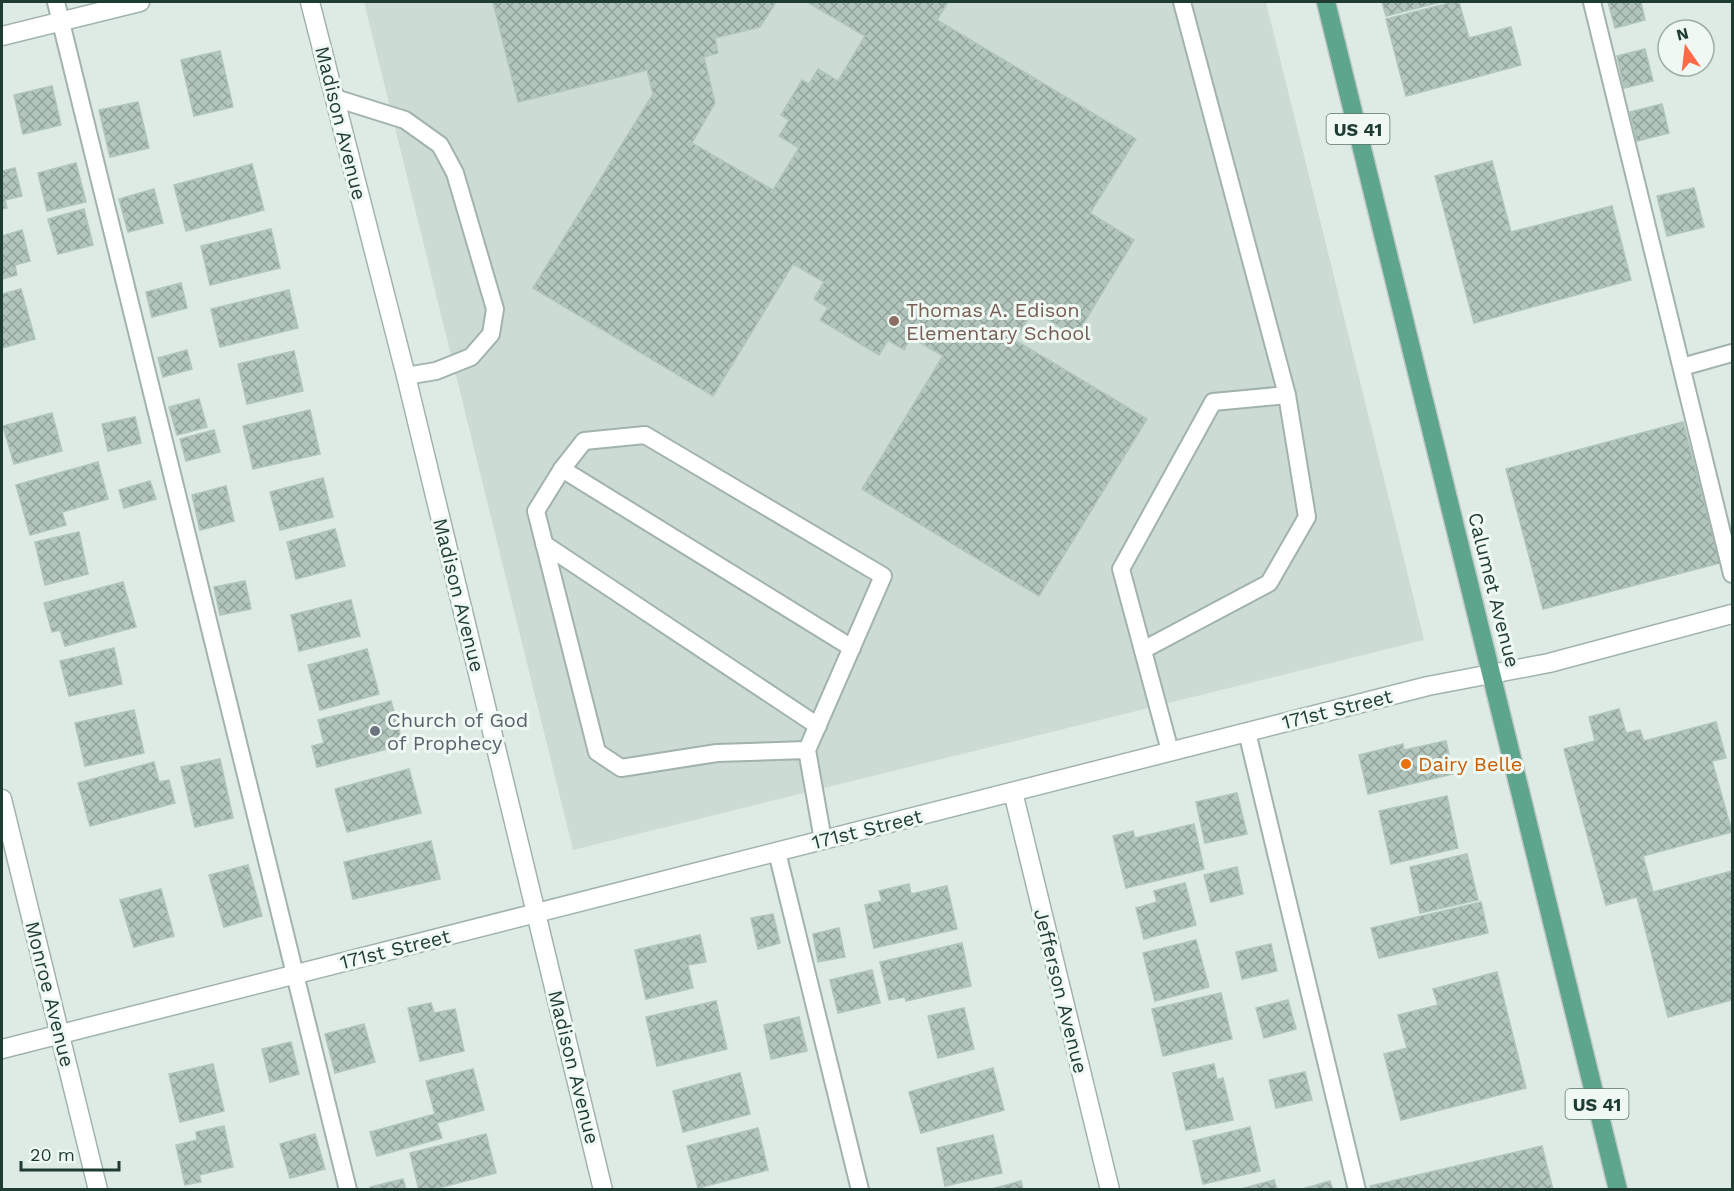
<svg xmlns="http://www.w3.org/2000/svg" width="1734" height="1191" font-family="'Work Sans',sans-serif">
<style>
.built{fill:#ccdbd3}
.building{fill:url(#building-cross-hatch);stroke:#b0c5bb;stroke-width:1.5}
.lines{fill:none;stroke-linecap:round;stroke-linejoin:round}
.lane-casing{stroke:#a1b3ac;stroke-width:20}
.street-casing{stroke:#a1b3ac;stroke-width:21}
.primary-casing{stroke:#c0c8c6;stroke-width:21}
.lane{stroke:#fff;stroke-width:16}
.street{stroke:#fff;stroke-width:18}
.primary{stroke:#5ea58e;stroke-width:18}
.education-dot{fill:#8d6e63;stroke:#eff8f3;stroke-width:2}
.worship-dot{fill:#6b7280;stroke:#eff8f3;stroke-width:2}
.food-dot{fill:#e8710a;stroke:#eff8f3;stroke-width:2}
.labels{text-anchor:middle;dominant-baseline:central;stroke-width:6;stroke-linejoin:round;paint-order:stroke}
.shield{fill:#eff8f3;stroke:#5d746c;stroke-width:1.5}
.shield-label{font-size:18px;font-weight:bold;fill:#1e3c32}
.street-label{font-size:20px;fill:#1e3c32;stroke:#eff8f3}
.education-label{font-size:20px;fill:#785e54;stroke:#eff8f3;text-anchor:start}
.worship-label{font-size:20px;fill:#5b616d;stroke:#eff8f3;text-anchor:start}
.food-label{font-size:20px;fill:#c56008;stroke:#eff8f3;text-anchor:start}
</style>
<defs>
<pattern id="building-cross-hatch" width="8" height="8" patternUnits="userSpaceOnUse" patternTransform="scale(1.5)"><rect width="8" height="8" fill="#b3c6bd"/><path d="M0 0l8 8M0 8l8-8" fill="none" stroke="#91a29a"/></pattern>
</defs>
<rect width="100%" height="100%" fill="#deebe5"/>
<path class="built" d="M364 2H1266L1424 640 573 850Z"/>
<g class="building">
<path d="M493 2H776L760 27 715 38 718 53 704 57 715 103 692 143 773 190 799 148 779 136 789 120 781 115 802 80 809 84 818 69 838 81 865 36 807 2H948L937 20 1136 139 1090 213 1134 240 1076 336 1033 311 1015 340 1147 419 1039 596 862 489 943 356 911 337 904 350 888 340 879 355 820 320 828 308 814 299 824 282 793 264 713 396 533 288 653 94 647 70 518 102Z"/>
<path d="M1382 2H1441L1386 16Z"/>
<path d="M1453 2H1459L1469 38 1511 27 1521 65 1406 96 1386 19Z"/>
<path d="M1608 2H1641L1645 20 1615 28Z"/>
<path d="M1645 49 1653 81 1624 88 1617 56Z"/>
<path d="M220 51 233 107 194 116 181 60Z"/>
<path d="M52 86 61 125 23 134 14 95Z"/>
<path d="M138 102 149 148 110 157 99 110Z"/>
<path d="M1662 104 1669 133 1637 141 1630 112Z"/>
<path d="M1492 161 1511 232 1612 206 1631 280 1474 323 1435 176Z"/>
<path d="M76 163 86 202 47 211 38 173Z"/>
<path d="M252 164 264 210 186 231 174 185Z"/>
<path d="M15 168 22 196 5 200 7 208 2 209V171Z"/>
<path d="M1694 188 1704 227 1667 236 1657 196Z"/>
<path d="M154 189 163 223 128 232 119 199Z"/>
<path d="M84 209 93 245 58 254 48 219Z"/>
<path d="M271 229 280 268 210 285 201 246Z"/>
<path d="M22 230 30 261 15 265 17 275 2 279V236Z"/>
<path d="M181 283 187 308 152 317 146 292Z"/>
<path d="M21 289 35 339 2 348V294Z"/>
<path d="M289 290 298 328 220 347 211 309Z"/>
<path d="M187 350 192 369 163 377 158 358Z"/>
<path d="M294 351 303 391 247 404 238 364Z"/>
<path d="M199 399 207 427 177 435 169 407Z"/>
<path d="M310 410 320 454 253 469 243 426Z"/>
<path d="M52 413 62 451 14 464 3 426Z"/>
<path d="M135 417 141 443 108 451 102 424Z"/>
<path d="M1683 422 1720 563 1543 609 1506 469Z"/>
<path d="M214 430 220 452 186 461 180 439Z"/>
<path d="M98 462 108 499 62 512 66 525 30 535 16 485Z"/>
<path d="M323 478 333 517 280 530 270 492Z"/>
<path d="M150 481 156 499 124 508 119 490Z"/>
<path d="M226 486 234 521 200 530 192 495Z"/>
<path d="M335 529 345 566 296 579 287 542Z"/>
<path d="M79 532 88 574 45 585 35 542Z"/>
<path d="M245 581 251 609 220 615 214 587Z"/>
<path d="M123 582 136 627 65 646 60 630 52 632 44 603Z"/>
<path d="M351 600 360 636 299 651 291 615Z"/>
<path d="M114 648 122 684 69 696 60 661Z"/>
<path d="M367 649 379 694 320 710 308 665Z"/>
<path d="M391 701 403 745 317 767 312 746 324 743 318 720Z"/>
<path d="M1619 709 1626 733 1640 730 1644 741 1716 722 1726 758 1712 761 1732 832 1643 856 1653 892 1732 871V1000L1668 1017 1637 897 1606 905 1564 749 1595 741 1589 717Z"/>
<path d="M134 710 144 753 85 766 75 723Z"/>
<path d="M1446 741 1453 774 1368 794 1359 755 1403 744 1404 750Z"/>
<path d="M220 759 233 818 195 827 181 767Z"/>
<path d="M154 762 159 782 169 780 175 803 90 826 78 783Z"/>
<path d="M409 769 421 813 347 832 335 789Z"/>
<path d="M1237 793 1247 834 1205 843 1196 802Z"/>
<path d="M1447 796 1458 848 1391 864 1379 811Z"/>
<path d="M1194 824 1204 869 1126 888 1113 836 1133 831 1135 838Z"/>
<path d="M431 841 440 879 353 899 344 862Z"/>
<path d="M1467 854 1478 900 1420 913 1410 867Z"/>
<path d="M248 865 262 916 224 927 209 875Z"/>
<path d="M1237 867 1243 894 1211 902 1204 875Z"/>
<path d="M1185 883 1196 925 1144 939 1136 908 1157 902 1154 891Z"/>
<path d="M909 884 911 894 947 886 957 929 874 948 865 905 882 901 879 891Z"/>
<path d="M161 889 174 936 134 947 120 900Z"/>
<path d="M1481 902 1488 933 1379 958 1371 928Z"/>
<path d="M773 914 780 943 758 949 751 918Z"/>
<path d="M839 928 845 957 818 962 813 934Z"/>
<path d="M700 935 706 962 688 965 693 988 646 999 635 950Z"/>
<path d="M1196 940 1209 987 1155 1001 1143 953Z"/>
<path d="M962 943 971 986 906 1001 905 997 889 1000 880 962Z"/>
<path d="M1271 944 1277 971 1242 979 1236 952Z"/>
<path d="M872 970 880 1003 838 1013 830 980Z"/>
<path d="M1497 972 1526 1088 1401 1120 1384 1054 1407 1048 1398 1015 1438 1005 1433 989Z"/>
<path d="M1221 993 1232 1039 1163 1056 1152 1009Z"/>
<path d="M1288 1000 1296 1029 1264 1038 1256 1008Z"/>
<path d="M716 1001 727 1049 657 1066 646 1017Z"/>
<path d="M431 1003 434 1013 455 1009 464 1051 420 1061 408 1008Z"/>
<path d="M964 1008 974 1049 938 1058 928 1016Z"/>
<path d="M799 1017 807 1051 771 1059 764 1025Z"/>
<path d="M364 1024 375 1062 335 1073 325 1034Z"/>
<path d="M291 1042 299 1074 270 1082 262 1049Z"/>
<path d="M213 1064 224 1111 180 1122 169 1074Z"/>
<path d="M1214 1064 1217 1080 1223 1078 1233 1120 1186 1130 1173 1073Z"/>
<path d="M993 1068 1004 1110 921 1133 909 1092Z"/>
<path d="M473 1069 484 1110 437 1123 442 1138 377 1156 370 1132 435 1114 426 1081Z"/>
<path d="M1305 1072 1312 1100 1276 1108 1269 1080Z"/>
<path d="M740 1073 750 1114 683 1132 673 1091Z"/>
<path d="M224 1126 233 1167 199 1175 201 1182 185 1185 176 1145 197 1140 196 1132Z"/>
<path d="M1250 1127 1260 1171 1203 1184 1193 1141Z"/>
<path d="M758 1128 768 1170 698 1188 687 1146Z"/>
<path d="M315 1134 325 1169 290 1178 280 1144Z"/>
<path d="M486 1134 496 1173 431 1190H419L410 1153Z"/>
<path d="M993 1135 1002 1173 945 1186 937 1148Z"/>
<path d="M1542 1146 1553 1190H1371L1370 1186Z"/>
<path d="M403 1179 406 1190H370V1187Z"/>
<path d="M1274 1180 1277 1190H1237Z"/>
<path d="M1021 1181 1023 1190H988Z"/>
<path d="M1330 1181 1333 1190H1299Z"/>
</g>
<g class="lines">
<g class="lane-casing">
<g id="lane">
<path d="M56 2 348 1190"/>
<path d="M1592 2 1732 574"/>
<path d="M335 98 405 120 440 145 455 173 495 309 491 334 471 357 436 371 406 376"/>
<path d="M1682 367 1732 353"/>
<path d="M562 469 852 648"/>
<path d="M544 544 818 726"/>
<path d="M1143 650 1269 583 1307 517 1287 395 1182 2"/>
<path d="M1247 732 1357 1190"/>
<path d="M807 750 717 753 621 768 597 752 536 511 562 469 584 441 645 435 883 576 807 750 823 840"/>
<path d="M1170 751 1121 569 1213 402 1287 395"/>
<path d="M777 852 860 1190"/>
</g>
</g>
<g class="street-casing">
<g id="street">
<path d="M310 2 406 376 603 1190"/>
<path d="M2 36 140 2"/>
<path d="M1013 792 1110 1190"/>
<path d="M2 799 98 1190"/>
<path d="M2 1049 1428 686 1549 663 1732 614"/>
</g>
</g>
<g class="primary-casing">
<path id="primary" d="M1326 2 1618 1190"/>
</g>
<use href="#lane" class="lane"/>
<use href="#street" class="street"/>
<use href="#primary" class="primary"/>
</g>
<circle class="education-dot" cx="894" cy="321" r="6"/>
<circle class="worship-dot" cx="375" cy="731" r="6"/>
<circle class="food-dot" cx="1406" cy="764" r="6"/>
<g class="labels">
<g class="shield">
<rect x="1326.5" y="114" width="63" height="30" rx="4.5"/>
<rect x="1565.5" y="1089" width="63" height="30" rx="4.5"/>
</g>
<g class="shield-label">
<text x="1358" y="129">US 41</text>
<text x="1597" y="1104">US 41</text>
</g>
<g class="street-label">
<text transform="translate(341 123) rotate(76)">Madison Avenue</text>
<text transform="translate(1494 590) rotate(76)">Calumet Avenue</text>
<text transform="translate(459 595) rotate(76)">Madison Avenue</text>
<text transform="translate(1337 709) rotate(-14)">171st Street</text>
<text transform="translate(867 829) rotate(-14)">171st Street</text>
<text transform="translate(395 949) rotate(-14)">171st Street</text>
<text transform="translate(1061 991) rotate(76)">Jefferson Avenue</text>
<text transform="translate(50 994) rotate(76)">Monroe Avenue</text>
<text transform="translate(574 1067) rotate(76)">Madison Avenue</text>
</g>
<g class="education-label">
<text x="906" y="310">Thomas A. Edison<tspan x="906" dy="23">Elementary School</tspan></text>
</g>
<g class="worship-label">
<text x="387" y="720">Church of God<tspan x="387" dy="23">of Prophecy</tspan></text>
</g>
<g class="food-label">
<text x="1418" y="764">Dairy Belle</text>
</g>
</g>
<rect width="1734" height="1191" fill="none" stroke="#1e3c32" stroke-width="6"/>
<g transform="translate(1686 48) rotate(346)"><circle r="28" fill="#eff8f3" stroke="#9bada6" stroke-width="1.5"/>
<path d="M0-4.5L10 22L0 15L-10 22Z" fill="#ff6948"/>
<text y="-9" font-size="16" font-weight="bold" text-anchor="middle" fill="#1e3c32">N</text>
</g>
<path d="M21 1161v9h98v-9" fill="none" stroke="#1e3c32" stroke-width="3"/>
<text x="30" y="1161" font-size="18" fill="#1e3c32" stroke="#eff8f3" stroke-width="4.5" paint-order="stroke">20 m</text>
</svg>
